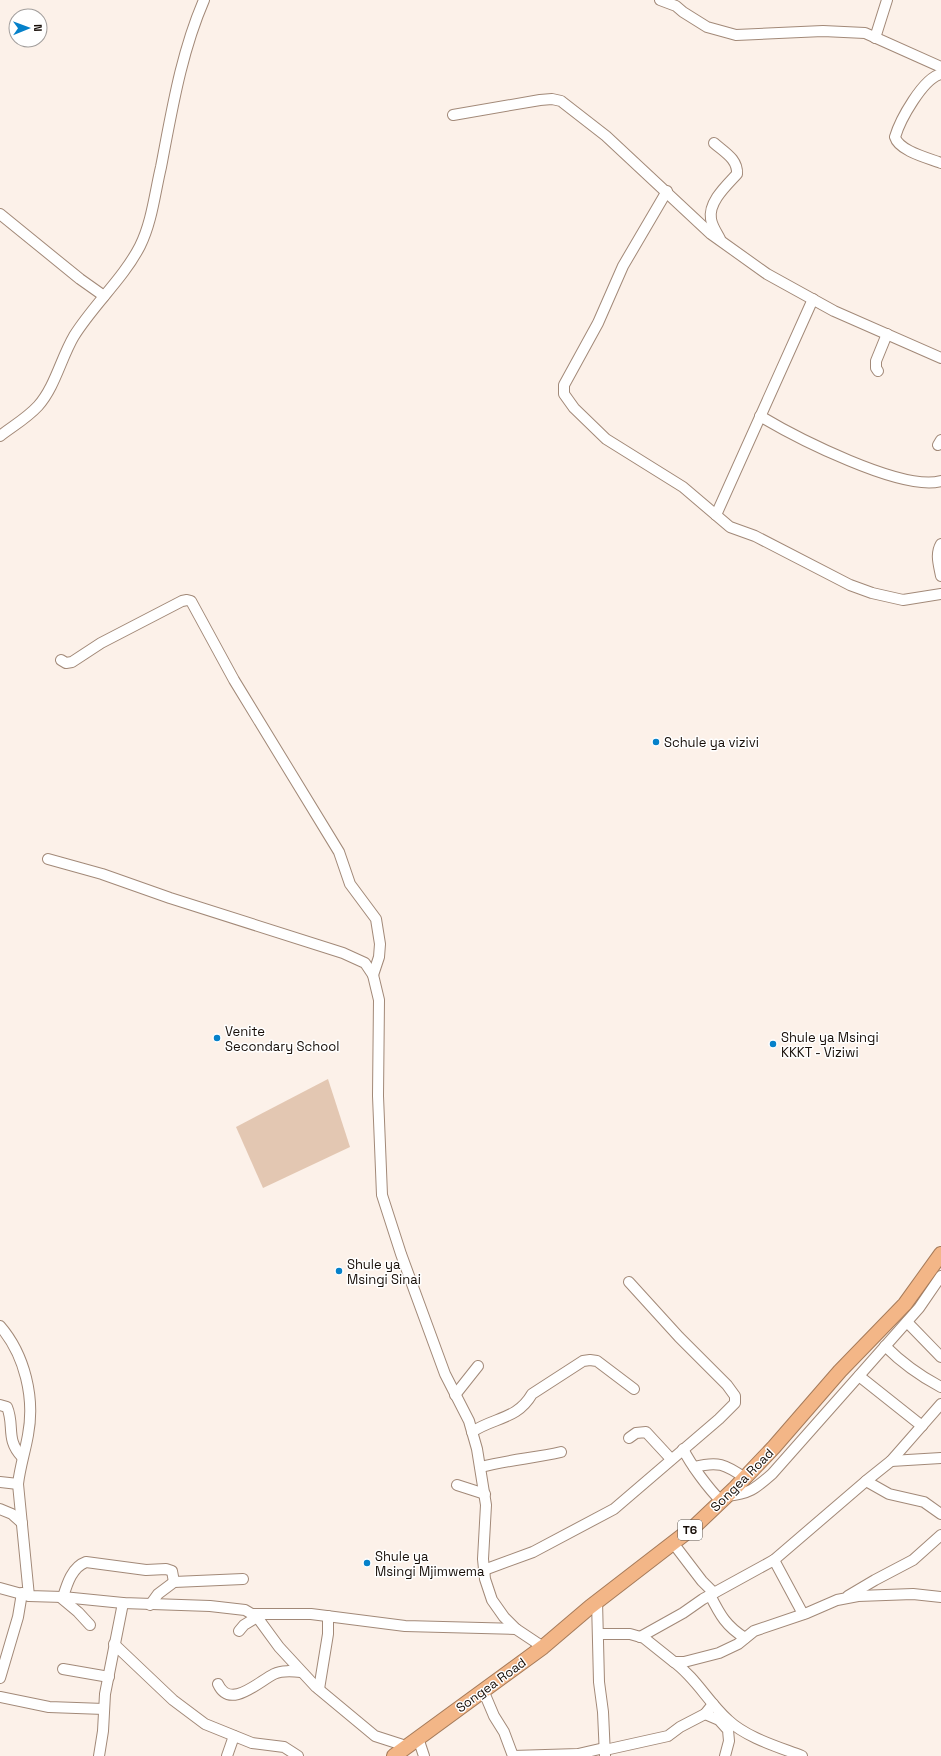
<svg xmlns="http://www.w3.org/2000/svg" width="941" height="1756" font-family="'Space Grotesk',sans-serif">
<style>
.green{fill:#e3c7b2}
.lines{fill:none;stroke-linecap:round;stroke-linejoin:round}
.minor-casing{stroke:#a28978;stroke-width:12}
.highway-casing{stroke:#a67b5a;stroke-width:16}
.minor{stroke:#fff;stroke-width:10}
.highway{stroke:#f3b687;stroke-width:14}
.poi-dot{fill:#0581ca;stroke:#fff;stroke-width:1.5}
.labels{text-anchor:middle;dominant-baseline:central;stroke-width:3;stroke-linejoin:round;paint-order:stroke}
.shield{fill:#fff;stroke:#5c5651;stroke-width:1}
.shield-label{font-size:12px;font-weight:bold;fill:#160d07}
.poi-label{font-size:13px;fill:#160d07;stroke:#fff;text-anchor:start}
.street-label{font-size:13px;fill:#160d07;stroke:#fff}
</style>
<rect width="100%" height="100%" fill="#fcf1e9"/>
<path class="green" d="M328 1079 350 1147 263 1188 236 1127Z"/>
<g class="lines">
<g class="minor-casing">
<g id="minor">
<path d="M660 0 676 6 683 12 707 27 736 35 823 31 865 33 941 67"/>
<path d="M875 38 887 0"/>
<path d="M941 74C923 78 900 120 895 137 899 151 928 158 941 163"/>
<path d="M453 115 540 100 552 99 561 101 606 136 711 234 767 274 834 311 941 358"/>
<path d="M714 143C724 152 738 159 737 174 727 185 708 202 711 219 712 226 717 233 720 239"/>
<path d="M667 191 623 266 598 323 564 385V394L574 408 606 439 683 487 730 527 755 536 850 585 872 593 903 600 941 594"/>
<path d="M0 214 80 279 104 296"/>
<path d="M878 371 876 368V361L887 334"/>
<path d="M760 416C795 437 902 492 941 481"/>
<path d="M0 436C13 426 27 418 38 406 55 387 61 358 74 336 94 304 123 279 140 246 152 222 155 192 161 167 172 110 181 53 204 0"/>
<path d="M938 445 941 440"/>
<path d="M716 515 813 299"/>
<path d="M941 544C935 554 939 565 941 576"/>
<path d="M61 660 66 663 72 662 101 643 182 601 187 600 191 601 234 680 339 852 350 884 376 919 380 944 379 957 373 975"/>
<path d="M48 859 102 874 170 898 343 953 365 963 373 975 379 1000 378 1096 382 1195 401 1254 445 1374 469 1421 477 1449 486 1505 483 1559 485 1579 492 1600 504 1617 516 1629 543 1647"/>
<path d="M907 1322 941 1357"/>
<path d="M0 1326C25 1355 35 1398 28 1435 25 1452 20 1467 18 1484L29 1596"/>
<path d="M885 1346C902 1363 920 1376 941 1387"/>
<path d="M859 1376 922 1426"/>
<path d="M455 1395 478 1366"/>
<path d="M0 1405 7 1407C15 1426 5 1439 22 1457"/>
<path d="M472 1432C494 1417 517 1420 532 1394L583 1361 590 1360 597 1361 634 1389"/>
<path d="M629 1438 636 1433 646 1432 671 1459"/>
<path d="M683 1449C691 1465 708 1488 721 1501"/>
<path d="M891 1461 941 1458"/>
<path d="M481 1467C507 1460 535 1458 561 1452"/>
<path d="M694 1467C718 1461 725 1464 745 1478"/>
<path d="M866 1481 889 1494 924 1502 941 1514"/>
<path d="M0 1482 18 1484"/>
<path d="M457 1485 485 1494"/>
<path d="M726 1496C749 1494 755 1489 772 1474L919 1308 941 1276"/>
<path d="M0 1509 12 1514 22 1523"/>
<path d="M673 1543 702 1581 714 1593"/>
<path d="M774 1560 803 1614"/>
<path d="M484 1570 533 1552 614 1509 719 1419 735 1403V1396L727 1385 679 1337 629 1282"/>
<path d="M0 1588 29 1596 63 1597 123 1603 210 1606 245 1610 257 1617 279 1647 316 1687 375 1736 406 1746"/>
<path d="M710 1595C720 1615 726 1626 745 1638"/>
<path d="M848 1596 875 1580 913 1560 941 1535"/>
<path d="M60 1597 78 1612 90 1625"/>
<path d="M63 1597C67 1584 72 1567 86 1562L146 1570 166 1569 172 1571 174 1582"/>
<path d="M597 1601 599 1682 603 1712 605 1756"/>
<path d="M150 1605 158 1594 174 1582 243 1579"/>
<path d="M253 1614H311L405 1626 516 1629"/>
<path d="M239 1631 244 1625 257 1617"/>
<path d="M598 1634H630L644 1638 674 1662H684L719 1653 738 1644 754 1631 807 1613 837 1600 858 1596 913 1594 941 1597"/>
<path d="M640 1637 683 1613 703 1599 774 1560 866 1481 891 1461 941 1404"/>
<path d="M114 1644 173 1700 205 1724 252 1743 284 1747 298 1756"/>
<path d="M674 1662C696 1678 708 1702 728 1720 747 1738 779 1747 802 1756"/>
<path d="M63 1669 109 1677"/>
<path d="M0 1678 18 1617 22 1593"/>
<path d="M218 1684C230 1710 258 1682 274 1674 282 1670 292 1671 301 1672"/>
<path d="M319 1689 328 1634V1616"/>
<path d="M483 1690 494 1716 504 1732 513 1756"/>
<path d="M0 1697 49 1707 104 1709"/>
<path d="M705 1714 719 1720 728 1730 729 1741 725 1756"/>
<path d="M418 1738 424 1756"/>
<path d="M605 1750 668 1736 680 1727 705 1714 713 1704"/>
<path d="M99 1756 103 1731 105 1694 123 1603"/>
<path d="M227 1756 234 1736"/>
<path d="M513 1756 578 1754 604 1748"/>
</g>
</g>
<g class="highway-casing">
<path id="highway" d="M394 1756 543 1647 590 1607 695 1526 735 1488 774 1447 840 1371 905 1304 941 1254"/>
</g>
<use href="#minor" class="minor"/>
<use href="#highway" class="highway"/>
</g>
<g class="poi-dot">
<circle cx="656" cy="742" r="4"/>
<circle cx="217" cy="1038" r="4"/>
<circle cx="773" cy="1044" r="4"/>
<circle cx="339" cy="1271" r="4"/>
<circle cx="367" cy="1563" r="4"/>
</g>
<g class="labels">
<rect class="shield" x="678" y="1520" width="24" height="20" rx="3"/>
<g class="shield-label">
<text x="690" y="1530">T6</text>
</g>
<g class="poi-label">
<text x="664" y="742">Schule ya vizivi</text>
<text x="225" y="1031">Venite<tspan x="225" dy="15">Secondary School</tspan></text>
<text x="781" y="1037">Shule ya Msingi<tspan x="781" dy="15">KKKT - Viziwi</tspan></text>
<text x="347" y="1264">Shule ya<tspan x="347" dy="15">Msingi Sinai</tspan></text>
<text x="375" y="1556">Shule ya<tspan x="375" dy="15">Msingi Mjimwema</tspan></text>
</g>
<g class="street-label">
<text transform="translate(742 1480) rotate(-45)">Songea Road</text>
<text transform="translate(491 1685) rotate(-36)">Songea Road</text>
</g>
</g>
<g transform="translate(28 28) rotate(89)"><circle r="19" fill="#ffffff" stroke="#a29e9c"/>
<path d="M0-3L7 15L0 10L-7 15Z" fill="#0581ca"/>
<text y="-6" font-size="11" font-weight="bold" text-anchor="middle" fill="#160d07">N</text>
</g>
</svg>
